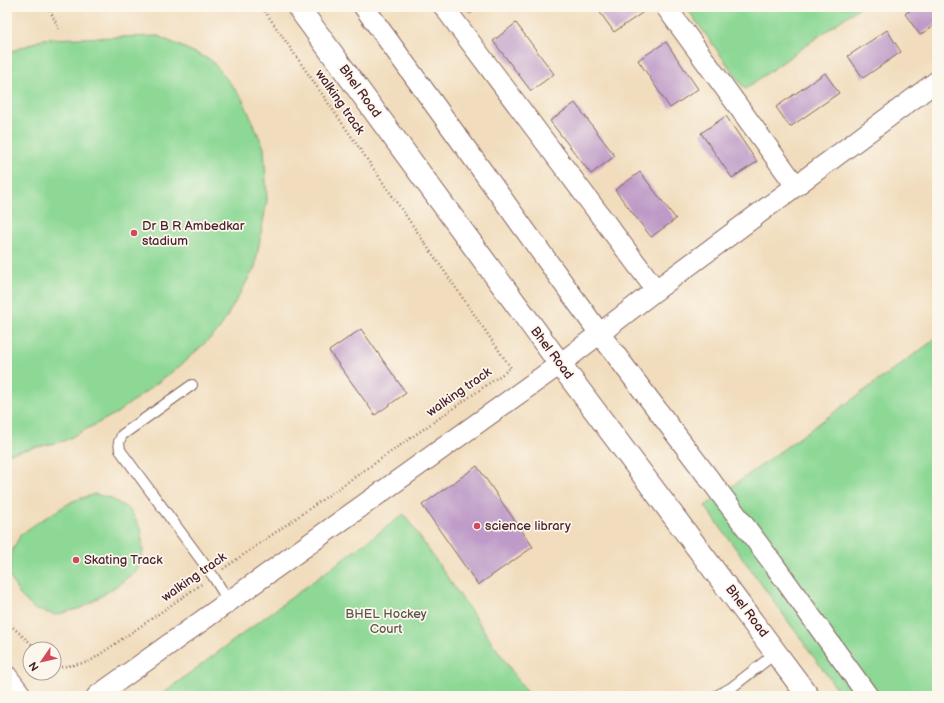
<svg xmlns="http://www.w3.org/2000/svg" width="944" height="703" font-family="'Balsamiq Sans',sans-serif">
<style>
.green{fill:#8dd895;stroke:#6c7c60}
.building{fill:#bd9ac7}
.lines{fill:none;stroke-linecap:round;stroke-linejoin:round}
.service-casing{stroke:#84625e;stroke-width:12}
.minor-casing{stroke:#84625e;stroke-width:22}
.tertiary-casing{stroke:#84625e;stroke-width:24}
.path{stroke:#84625e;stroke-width:2.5;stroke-dasharray:1 3;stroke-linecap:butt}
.service{stroke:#fff;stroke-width:10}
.minor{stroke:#fff;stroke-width:20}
.tertiary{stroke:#fff;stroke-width:22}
.poi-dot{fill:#d1495b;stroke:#fbf7ec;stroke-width:1.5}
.labels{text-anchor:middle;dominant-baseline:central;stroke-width:3.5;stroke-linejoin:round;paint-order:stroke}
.street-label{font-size:13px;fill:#4a1f2b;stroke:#fbf7ec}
.poi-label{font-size:13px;fill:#4a1f2b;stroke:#fbf7ec;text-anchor:start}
.park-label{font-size:13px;fill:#5e564b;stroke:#fbf7ec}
</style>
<rect width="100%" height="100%" fill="#fbf7ec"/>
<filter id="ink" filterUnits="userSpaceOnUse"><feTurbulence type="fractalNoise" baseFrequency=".025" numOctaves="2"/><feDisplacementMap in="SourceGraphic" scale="8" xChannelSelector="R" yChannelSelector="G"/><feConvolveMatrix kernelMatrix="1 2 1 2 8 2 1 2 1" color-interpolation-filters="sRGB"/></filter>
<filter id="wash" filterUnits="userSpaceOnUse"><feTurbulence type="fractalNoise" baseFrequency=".012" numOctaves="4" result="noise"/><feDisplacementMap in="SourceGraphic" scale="16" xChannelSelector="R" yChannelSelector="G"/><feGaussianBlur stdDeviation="0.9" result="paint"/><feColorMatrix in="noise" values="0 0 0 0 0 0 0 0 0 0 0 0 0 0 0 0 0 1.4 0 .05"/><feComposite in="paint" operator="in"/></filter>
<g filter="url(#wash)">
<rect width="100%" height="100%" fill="#f1ddbd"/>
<g class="green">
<path d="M686 7H860L745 89Z"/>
<path d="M158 36 211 60 242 98 264 148 267 200 255 267 219 330 180 366 117 413 64 441 7 454V53L44 39Z"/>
<path d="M937 338V696H842L705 506Z"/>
<path d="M95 494 110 498 130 510 141 529 143 551 138 569 118 585 84 607 56 615 34 609 19 594 9 575 12 551 21 534 40 521 73 501Z"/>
<path d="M404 514 529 696H159Z"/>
</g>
<g id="blocks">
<g class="building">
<path d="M465 7H479L470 13Z"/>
<path d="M596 7H638L642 13 614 32Z"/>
<path d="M915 7H937V23L920 35 905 14Z"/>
<path d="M516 23 554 74 531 91 493 41Z"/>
<path d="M887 30 901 52 863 78 848 56Z"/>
<path d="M666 42 698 89 670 108 638 60Z"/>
<path d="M825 73 839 93 790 127 776 107Z"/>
<path d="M575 103 615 156 591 174 550 121Z"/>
<path d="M726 116 757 162 732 178 701 133Z"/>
<path d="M640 172 676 219 651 237 615 190Z"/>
<path d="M361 329 406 393 375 415 329 351Z"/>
<path d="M477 466 533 547 478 585 422 505Z"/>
</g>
</g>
</g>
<g filter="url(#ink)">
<use href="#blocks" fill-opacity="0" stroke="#84625e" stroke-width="1"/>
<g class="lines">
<g class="service-casing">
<g id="service">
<path d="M192 385 122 435 119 442 120 450 213 576 229 602"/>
<path d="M716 696 731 688 777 652"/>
</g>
</g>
<g class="minor-casing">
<g id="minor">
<path d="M364 7 600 334 772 562 868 696"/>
<path d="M444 7 656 290"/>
<path d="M666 7 796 186"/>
<path d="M7 676 22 696"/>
<path d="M97 696 560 364 656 290 937 81"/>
</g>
</g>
<g class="tertiary-casing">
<path id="tertiary" d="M298 7 560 364 808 696"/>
</g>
<g class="path">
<path d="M48 7 59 29"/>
<path d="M223 569 511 368 262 7"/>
<path d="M7 622 37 649"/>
<path d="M54 666 56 668 89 662 203 583"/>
</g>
<use href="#service" class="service"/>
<use href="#minor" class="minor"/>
<use href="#tertiary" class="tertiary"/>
</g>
</g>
<g class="poi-dot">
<circle cx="134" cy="233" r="4"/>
<circle cx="477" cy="526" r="4"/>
<circle cx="76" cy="560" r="4"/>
</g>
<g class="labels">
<g class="street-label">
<text transform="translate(360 91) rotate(54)">Bhel Road</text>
<text transform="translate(340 102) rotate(55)">walking track</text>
<text transform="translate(552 353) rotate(53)">Bhel Road</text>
<text transform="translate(459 392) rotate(-35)">walking track</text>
<text transform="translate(194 577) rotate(-35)">walking track</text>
<text transform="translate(747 611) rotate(53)">Bhel Road</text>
</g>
<g class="poi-label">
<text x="142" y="226">Dr B R Ambedkar<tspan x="142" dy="15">stadium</tspan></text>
<text x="485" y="526">science library</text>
<text x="84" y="560">Skating Track</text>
</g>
<g class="park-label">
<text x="386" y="614">BHEL Hockey<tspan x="386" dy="15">Court</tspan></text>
</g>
</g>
<rect width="944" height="703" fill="none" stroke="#fbf7ec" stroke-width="24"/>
<g transform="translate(42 661) rotate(236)"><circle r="19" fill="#fbf7ec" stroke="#b4a19f"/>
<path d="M0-3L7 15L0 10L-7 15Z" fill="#d1495b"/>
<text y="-6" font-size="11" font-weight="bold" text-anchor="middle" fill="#4a1f2b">N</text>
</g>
</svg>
